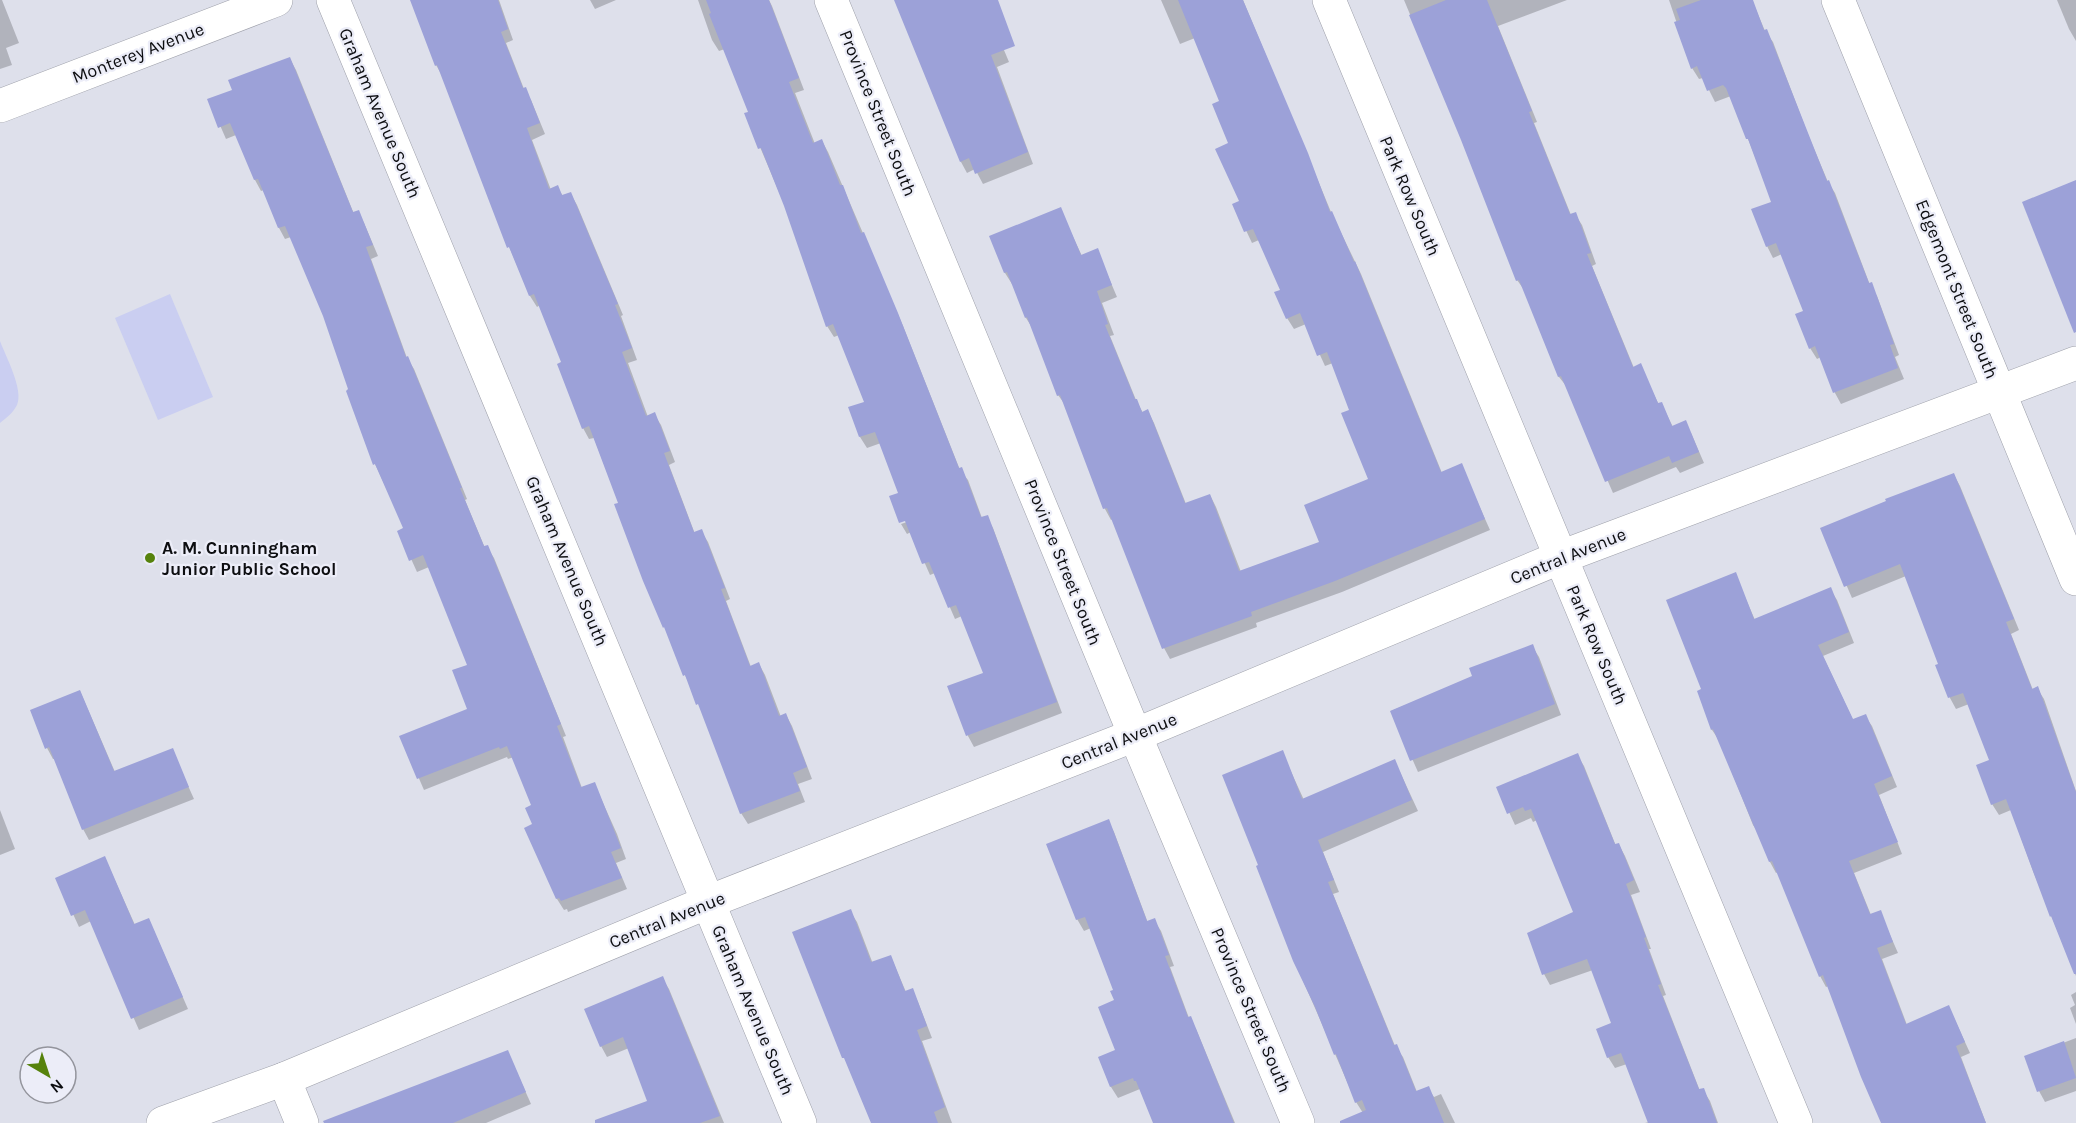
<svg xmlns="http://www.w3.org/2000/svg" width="2076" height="1123" font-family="Karla,sans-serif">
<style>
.green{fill:#cacef1}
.shadow{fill:#0003}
.building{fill:#9ca1d8}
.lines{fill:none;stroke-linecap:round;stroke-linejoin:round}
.minor-casing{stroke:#9ea0aa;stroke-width:34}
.minor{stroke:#fff;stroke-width:33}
.poi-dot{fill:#56820c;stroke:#ecedf8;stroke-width:2}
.labels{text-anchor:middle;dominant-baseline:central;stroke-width:4.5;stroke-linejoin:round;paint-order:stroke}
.street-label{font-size:18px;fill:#0d0e11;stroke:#ecedf8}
.poi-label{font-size:18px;font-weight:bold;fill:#0d0e11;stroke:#ecedf8;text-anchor:start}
</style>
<rect width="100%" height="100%" fill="#dee0eb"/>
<g class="green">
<path d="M170 294 213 397 158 420 115 318Z"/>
<path d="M0 341C6 357 24 390 17 405 13 413 6 418 0 423Z"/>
</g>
<g class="shadow">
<path d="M0 0H2L19 43 6 48 12 65 0 69Z"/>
<path d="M421 0H499L513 40 506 43 524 89 531 100 545 134 532 140 551 190 557 187 563 196 570 193 577 205 623 315 621 316 637 360 628 363 648 417 654 414 661 425 675 462 669 465 695 534 701 531 708 542 730 599 726 601 751 667 759 664 765 675 781 717 786 715 792 726 812 779 798 784 805 802 748 824 741 813 705 716 685 675 594 438 589 439 583 428 563 363 540 305 537 307 530 296 489 199 443 77 436 65Z"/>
<path d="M590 0H616L595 9Z"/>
<path d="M698 0H769L772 6 804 90 795 93 815 144 822 141 828 152 903 326 960 470 968 480 982 518 987 517 993 528 1062 713 974 747 968 736 949 687 985 674 962 616 955 619 935 573 930 575 911 532 907 534 901 524 913 520 900 493 881 443 867 448 860 437 850 408 865 403 839 335 834 337 827 326 785 206 746 114 750 113 725 49 719 51 712 40Z"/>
<path d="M895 0H983L1009 62 997 67 1033 164 983 184 975 169 967 173 961 162Z"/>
<path d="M1161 0H1243L1331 212 1361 274 1442 473 1461 465 1490 530 1342 592 1256 623 1257 627 1170 659 1164 648 1113 519 1111 520 1105 509 1066 406 1058 395 1033 329 1026 318 1013 283 1012 284 1005 273 991 237 1060 209 1082 256 1097 250 1117 297 1102 303 1114 335 1110 336 1136 400 1143 413 1148 411 1154 423 1186 504 1210 495 1216 507 1241 572 1321 542 1370 480 1351 411 1333 363 1325 366 1306 324 1294 329 1287 318 1282 291 1259 240 1252 243 1234 205 1241 202 1221 102 1195 38 1180 44Z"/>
<path d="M1404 0H1567L1498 26 1537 122 1534 123 1571 215 1575 214 1582 225 1596 264 1592 266 1634 368 1640 365 1659 405 1661 403 1673 427 1691 433 1704 463 1680 473 1676 467 1613 493 1567 387 1559 377 1525 291 1517 280 1462 139Z"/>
<path d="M1669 0H1752L1765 31 1773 42 1807 132 1828 182 1835 193 1870 285 1877 296 1899 355 1895 357 1904 379 1841 404 1835 393 1821 357 1817 359 1810 348 1804 312 1782 254 1773 258 1767 246 1773 202 1731 96 1715 102 1703 78 1699 79 1692 68Z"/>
<path d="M2057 0H2076V41L2069 29Z"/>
<path d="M290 59 296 70 354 214 358 212 364 223 378 256 371 259 407 358 414 369 467 499 465 500 485 548 487 547 494 558 566 736 563 737 582 788 594 783 617 834 626 859 616 863 627 889 568 912 567 909 564 910 557 899 534 825 533 806 514 757 508 759 507 757 424 790 401 737 469 710V665L429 567 417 572 399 532 405 529 375 464 347 391 350 390 325 315 291 237 285 239 279 228 264 190 261 191 255 180 236 135 226 139 209 100 234 91Z"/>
<path d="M1954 475 1960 486 2019 630 2011 634 2033 690 2037 688 2044 699 2076 791V976L2033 871 2011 810 1999 815 1992 804 1991 761 1969 704 1956 709 1950 698 1937 666 1940 665 1906 576 1852 598 1822 529Z"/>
<path d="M1735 574 1755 620 1830 589 1837 600 1854 643 1823 656 1853 720 1865 716 1872 726 1897 787 1879 795 1902 854 1854 873 1871 915 1880 912 1898 953 1882 959 1907 1025 1949 1007 1970 1053 1961 1057 1986 1123H1883L1829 986 1826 987 1820 976 1778 872 1776 873 1770 862 1760 835 1753 825 1719 740 1712 730 1699 692 1703 690Z"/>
<path d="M1532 646 1539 657 1561 715 1418 772 1391 711 1474 677Z"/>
<path d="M80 691 115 772 172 750 194 799 89 840 83 829 55 759H53L47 748 31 711Z"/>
<path d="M1282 752 1304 800 1400 772 1418 811 1323 852 1339 892 1333 894 1395 1046 1403 1057 1417 1092 1428 1088 1434 1097 1441 1094 1455 1123H1373L1363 1113 1356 1102 1294 960Z"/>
<path d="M1577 755 1584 766 1616 846 1619 845 1625 856 1640 892 1631 895 1651 949H1649L1666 995 1663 996 1700 1091 1703 1090 1710 1101 1718 1123H1645L1649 1122 1627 1064 1615 1068 1608 1057 1613 1024 1593 970 1550 985 1544 974 1575 912 1537 820 1533 822 1531 818 1515 825 1498 788Z"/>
<path d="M0 810 15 849 0 855Z"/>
<path d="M1108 821 1114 832 1148 923 1154 920 1161 931 1174 966 1170 967 1189 1018 1196 1029 1235 1123H1154L1140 1089 1118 1098 1111 1087 1100 1058 1117 1051 1115 990 1091 928 1084 931 1077 919Z"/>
<path d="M105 858 135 925 154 931 188 1009 139 1030 91 921 79 927 57 879Z"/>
<path d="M850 911 857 922 873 964 891 957 906 992 912 990 918 1002 932 1038 922 1041 952 1123H872Z"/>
<path d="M662 978 669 989 724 1123H654L649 1102 629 1048 607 1057 601 1046Z"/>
<path d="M2076 992V1024L2070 1008 2075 1005 2071 995Z"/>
<path d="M2076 1038V1091L2045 1102 2039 1091 2026 1057Z"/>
<path d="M508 1052 531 1104 486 1123H379Z"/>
</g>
<g class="building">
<path d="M410 0H498L508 29 501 32 523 88 526 87 540 123 527 128 549 189 558 185 562 195 571 192 604 271 618 304 615 305 632 348 622 352 646 416 655 412 670 451 664 453 694 532 702 529 725 588 721 589 750 666 759 662 779 716 786 713 807 767 793 773 800 791 740 814 698 704 696 705 685 675 683 676 664 627 663 628 643 581 614 504 618 503 589 426 582 429 557 364 561 362 534 294 529 296 509 247 507 248 437 65 435 66Z"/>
<path d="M706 0H769L799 78 789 82 813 143 822 139 840 185H843L861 233 864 232 898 313 959 468 962 467 981 517 988 515 1057 702 966 736 947 686 983 673 956 605 948 608 929 562 922 564 905 521 899 523 889 496 898 493 875 432 859 437 848 407 864 402 833 324 826 327 784 206 761 148 758 149 744 113 748 112 709 14 711 13Z"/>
<path d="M894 0H998L1015 46 991 55 1028 152 975 174 969 158 960 162Z"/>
<path d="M1178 0H1243L1308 153 1330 212 1332 211 1354 262 1355 261 1441 472 1462 463 1485 519 1335 581 1251 612 1252 616 1162 649 1107 508 1103 509 1060 395 1057 396 1027 317 1025 318 1007 272 1004 273 989 236 1061 207 1081 255 1098 248 1112 285 1097 291 1108 324 1105 325 1135 399H1137L1142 412 1148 409 1185 503 1210 494 1239 571 1319 542 1304 505 1368 479 1341 413 1349 410 1327 352 1317 356 1300 313 1286 319 1274 292 1280 290 1253 229 1244 232 1232 204 1239 201 1215 149 1228 143 1212 104 1219 101Z"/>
<path d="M1446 0H1487L1532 111 1529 112 1570 214 1576 212 1591 253 1587 254 1633 367 1641 363 1658 403 1662 402 1672 426 1686 420 1699 452 1672 463 1669 456 1605 482 1561 376 1558 377 1519 280 1516 281 1461 140 1409 15Z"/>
<path d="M1701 0H1753L1764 30 1767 29 1827 181 1829 180 1869 283 1872 282 1894 344 1890 345 1898 368 1833 393 1815 346 1809 349 1795 314 1803 311 1776 243 1766 247 1751 209 1771 202 1748 139H1746L1726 88 1723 85 1707 91 1697 66 1691 69 1674 22 1680 20 1676 9Z"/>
<path d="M290 57 353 212 359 210 373 245 366 247 406 357 408 356 462 488H460L484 546 488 545 561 724 557 726 581 787 595 782 621 848 611 852 622 878 561 901 559 898 556 899 524 828 532 824 525 808 531 805 507 746 500 749 499 747 417 779 399 736 467 709 452 670 467 665 423 555 409 561 397 531 403 528 375 464 373 465 346 391 348 389 323 316 285 226 278 228 258 179 254 180 230 123 218 128 207 99 232 90 228 80Z"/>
<path d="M2076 180V332L2074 333 2022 202Z"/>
<path d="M1954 473 2014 619 2006 622 2032 689 2038 686 2076 792V974H2074L2051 916 2050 917 2006 799 1991 805 1976 765 1989 760 1963 693 1948 698 1935 665 1938 664 1900 564 1844 587 1820 528 1886 501 1885 499Z"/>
<path d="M1736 572 1754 619 1831 587 1849 632 1818 645 1853 719 1866 714 1892 776 1874 784 1898 842 1849 861 1870 914 1881 910 1893 942 1877 948 1906 1024 1949 1005 1965 1042 1956 1046 1986 1123H1881L1861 1077 1823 975 1819 977 1772 861 1769 862 1713 729 1711 730 1697 691 1701 689 1666 600Z"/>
<path d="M1533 644 1555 704 1410 761 1390 711 1472 676 1469 668Z"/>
<path d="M80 690 114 771 173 748 189 787 82 830 49 747 45 749 30 710Z"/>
<path d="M1283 750 1302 799 1395 759 1412 800 1318 840 1334 880 1328 882 1394 1045 1397 1044 1416 1091 1429 1086 1444 1123H1340V1121L1366 1110 1362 1100 1355 1103 1336 1054 1334 1055 1315 1007 1293 961 1256 866 1258 865 1222 775Z"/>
<path d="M1578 753 1615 844 1619 843 1634 880 1626 884 1646 937 1644 938 1661 984 1658 985 1699 1089 1704 1088 1717 1123H1648L1621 1053 1607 1058 1596 1029 1611 1023 1587 959 1542 975 1527 933 1573 912 1531 809 1525 811 1523 807 1507 814 1496 787Z"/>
<path d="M1109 819 1147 921 1155 918 1169 955 1165 956 1188 1017 1191 1016 1234 1123H1153L1136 1081H1134L1133 1078 1110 1087 1098 1057 1115 1050 1098 1007 1114 1000 1110 991 1113 990 1085 917 1076 920 1046 844Z"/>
<path d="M105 856 134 924 149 918 183 997 131 1019 85 910 71 916 55 878Z"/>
<path d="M851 909 871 962 891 955 905 991 913 988 927 1026 917 1030 945 1107 934 1112 938 1123H871L844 1058H842L792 932Z"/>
<path d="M663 976 720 1116 700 1123H595V1120L647 1101 623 1037 600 1047 584 1009Z"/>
<path d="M2064 1041 2076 1078 2037 1092 2024 1056Z"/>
<path d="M508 1050 526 1092 453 1123H324L323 1121Z"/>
</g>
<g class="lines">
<g class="minor-casing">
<g id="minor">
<path d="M333 0 800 1123"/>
<path d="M831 0 1135 735 1298 1123"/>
<path d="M1329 0 1796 1123"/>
<path d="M1838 0 2076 579"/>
<path d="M0 106 276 0"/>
<path d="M284 1079 302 1123"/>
<path d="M163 1123 284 1079 708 902 1135 735 1561 557 2076 363"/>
</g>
</g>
<use href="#minor" class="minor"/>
</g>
<circle class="poi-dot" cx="150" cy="558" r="6"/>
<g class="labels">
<g class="street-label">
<text transform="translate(138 53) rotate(-21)">Monterey Avenue</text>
<text transform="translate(380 113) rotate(67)">Graham Avenue South</text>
<text transform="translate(878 113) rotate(68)">Province Street South</text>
<text transform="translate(1410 196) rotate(67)">Park Row South</text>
<text transform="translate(1957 289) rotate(68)">Edgemont Street South</text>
<text transform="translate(1568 556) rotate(-22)">Central Avenue</text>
<text transform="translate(567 561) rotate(67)">Graham Avenue South</text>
<text transform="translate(1063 562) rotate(68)">Province Street South</text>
<text transform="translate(1597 645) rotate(67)">Park Row South</text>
<text transform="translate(1119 741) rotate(-22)">Central Avenue</text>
<text transform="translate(667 920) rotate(-22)">Central Avenue</text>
<text transform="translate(753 1010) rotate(67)">Graham Avenue South</text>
<text transform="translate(1251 1010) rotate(67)">Province Street South</text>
</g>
<g class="poi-label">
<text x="162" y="548">A. M. Cunningham<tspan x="162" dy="21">Junior Public School</tspan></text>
</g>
</g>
<g transform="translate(48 1075) rotate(141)"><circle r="28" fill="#ecedf8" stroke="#93949c" stroke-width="1.5"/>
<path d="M0-4.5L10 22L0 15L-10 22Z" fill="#56820c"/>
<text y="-9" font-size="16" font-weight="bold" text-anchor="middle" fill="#0d0e11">N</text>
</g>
</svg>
